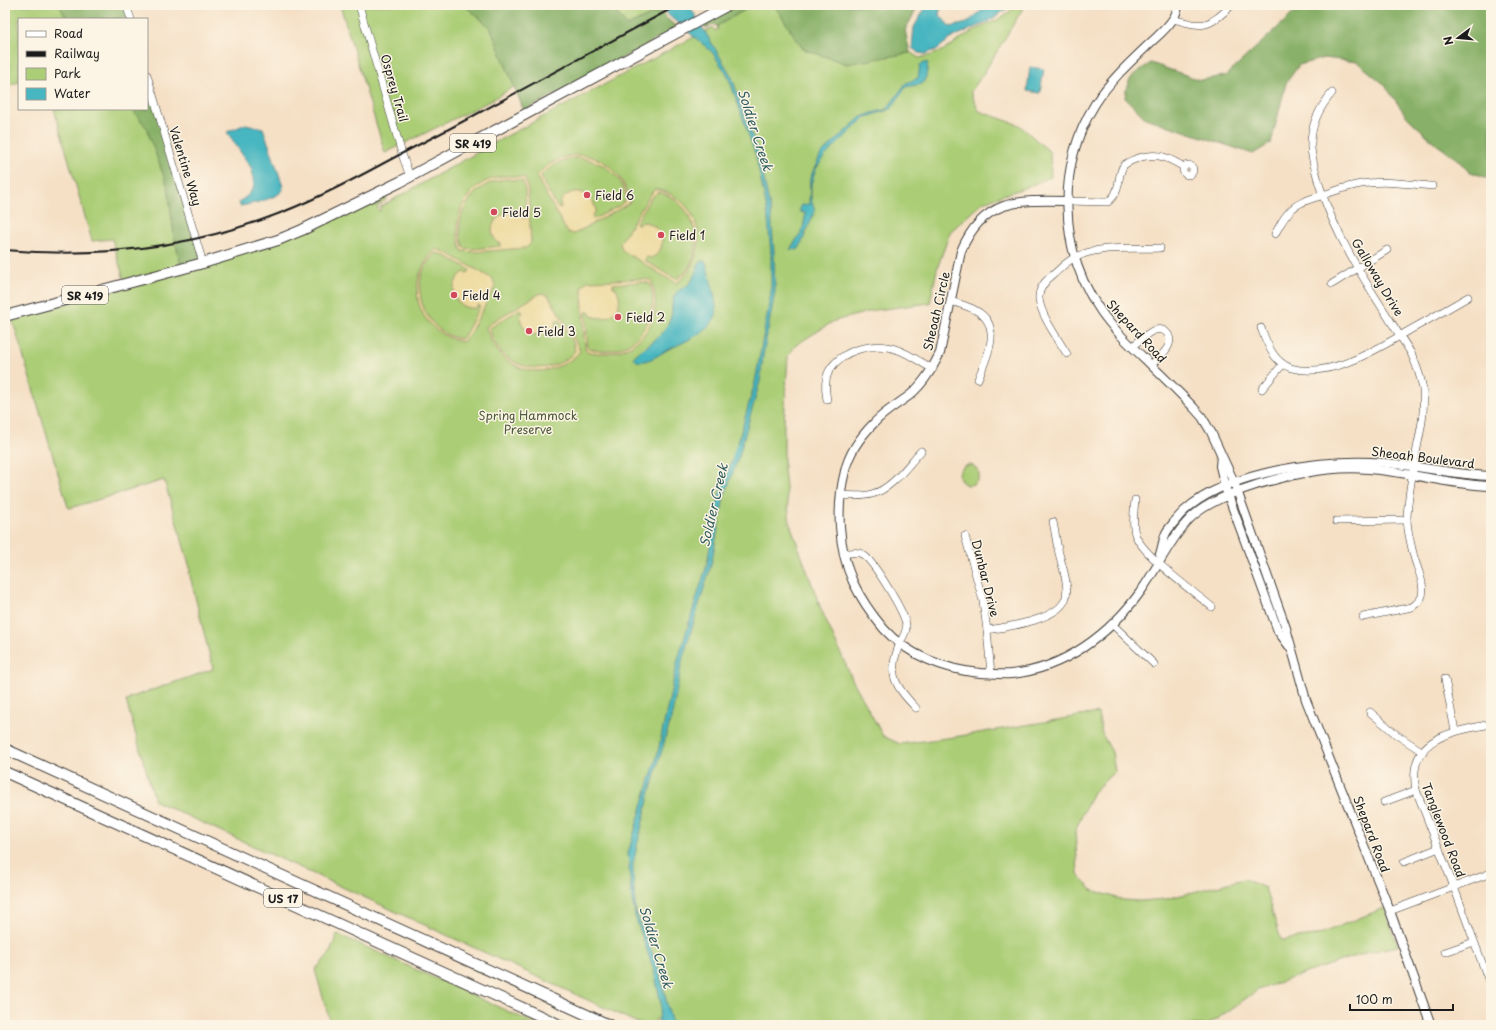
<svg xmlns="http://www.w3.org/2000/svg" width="1496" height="1030" font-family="'Playpen Sans',sans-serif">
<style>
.green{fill:#abcd76;stroke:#647449}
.forest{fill:#88b067;stroke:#526642}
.sand{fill:#eeda9e;stroke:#857b5d;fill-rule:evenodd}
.water{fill:#47b6c0;stroke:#32696e}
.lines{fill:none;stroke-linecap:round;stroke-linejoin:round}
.stream{stroke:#47b6c0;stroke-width:2}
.minor-casing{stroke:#3d3936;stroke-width:8}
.tertiary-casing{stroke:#3d3936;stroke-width:10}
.primary-casing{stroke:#3d3936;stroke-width:12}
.minor{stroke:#fff;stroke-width:7}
.tertiary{stroke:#fff;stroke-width:8}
.primary{stroke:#fff;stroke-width:10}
.rail{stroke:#1c1c1c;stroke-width:2}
.poi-dot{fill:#d1495b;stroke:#fcf5e5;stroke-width:1.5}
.labels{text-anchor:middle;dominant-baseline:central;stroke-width:3;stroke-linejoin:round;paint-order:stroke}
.shield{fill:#fcf5e5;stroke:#5f5d58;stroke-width:1}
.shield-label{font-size:11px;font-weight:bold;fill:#1c1c1c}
.street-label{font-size:12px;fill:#1c1c1c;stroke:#fcf5e5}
.poi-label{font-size:12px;fill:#1c1c1c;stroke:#fcf5e5;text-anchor:start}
.park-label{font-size:12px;fill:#4e5a3c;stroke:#fcf5e5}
.water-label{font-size:13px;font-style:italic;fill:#2d5a5e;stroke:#fcf5e5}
</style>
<rect width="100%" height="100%" fill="#fcf5e5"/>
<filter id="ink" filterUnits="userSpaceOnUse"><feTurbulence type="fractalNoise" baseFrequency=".025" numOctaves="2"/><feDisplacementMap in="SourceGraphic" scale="8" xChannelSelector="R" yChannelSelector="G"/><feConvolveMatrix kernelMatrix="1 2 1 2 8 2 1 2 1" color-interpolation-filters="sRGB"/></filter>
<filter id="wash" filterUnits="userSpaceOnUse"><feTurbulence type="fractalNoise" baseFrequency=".012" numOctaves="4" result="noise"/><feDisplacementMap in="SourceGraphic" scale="16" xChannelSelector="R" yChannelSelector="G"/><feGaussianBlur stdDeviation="0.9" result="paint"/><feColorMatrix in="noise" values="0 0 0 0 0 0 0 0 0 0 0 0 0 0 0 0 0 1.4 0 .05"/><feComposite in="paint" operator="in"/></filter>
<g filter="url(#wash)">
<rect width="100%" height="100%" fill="#f5e0c6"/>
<g class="green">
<path d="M5 5H119L123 19H19V82L5 86Z"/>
<path d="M340 5H663L660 7 661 10 564 57 490 101 385 153Z"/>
<path d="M753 5H884L862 21 919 58C925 56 931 56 937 53 948 49 958 40 968 34 982 25 1006 20 1015 5H1025L985 71 970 93 972 94V96L979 111 1019 125 1050 152 1051 177 1024 188 983 202 950 232 937 269 930 303 876 310 834 321 796 345 788 356 784 423V469L790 524 821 609 852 679 883 736 900 744 954 737 1098 713 1102 734 1112 752 1115 771 1093 792 1075 831 1078 874 1092 890 1123 900 1140 901 1166 899 1244 879 1265 888 1281 940 1315 936 1384 908 1398 946 1365 953 1320 968 1258 990 1208 1025H669L656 1019 654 1025H642L155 801 126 701 130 700 129 698 213 669 189 572 191 571 164 480 70 508 68 507 12 318 204 267 379 196 387 199 377 206 379 211 381 210 380 207 505 137 713 27 715 31 718 29 717 26Z"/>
<path d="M54 109H147L183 222 173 225 181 266 124 280 112 239 92 241Z"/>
<circle cx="969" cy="475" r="10"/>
<path d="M337 934 362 945 538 1025H331L315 970 330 953Z"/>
</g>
<g class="forest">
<path d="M59 5H125L129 19H67Z"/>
<path d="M464 5H611L627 26 661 10 665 17 678 28 524 111 490 27Z"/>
<path d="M736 5H753L717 26 713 24 706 28 703 23Z"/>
<path d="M770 5H919L905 30 910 53 847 64 803 49 776 8Z"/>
<path d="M1305 5H1491V191L1488 178 1468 171 1458 160 1436 144 1407 117 1384 84 1357 62 1324 58 1299 65 1286 83 1271 143 1253 154 1145 118 1125 98C1127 76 1134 74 1151 63L1200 80 1225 76 1299 8Z"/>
<path d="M147 79 202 260 181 266 174 236 168 188 146 127 132 109H147Z"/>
</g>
<g class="sand">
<path d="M577 155C605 155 624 175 630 202L621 208 574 234 567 232 541 185 537 175C548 163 561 156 577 155ZM573 158C597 157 625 174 626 200L619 206 594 219 592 216 596 211C593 191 572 184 560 202L561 207 558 208 544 184 541 175 555 164Z"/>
<path d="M510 176 525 178 528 190 531 243 526 248 474 252 462 251C448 215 469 176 510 176ZM507 179 523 181 525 190 526 218H523L521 214C501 206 482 227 498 243H501V246L474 249 464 248C450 217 473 181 507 179Z"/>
<path d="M655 189C702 198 713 253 677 283L667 278 622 250 620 243 648 198ZM658 192C696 200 711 256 677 279L668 275 644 260 647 257 651 258C670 250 663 223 642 222L639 225 636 223 650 199Z"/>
<path d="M436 249 447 253 493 279 495 287 470 333 463 342C416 332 402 283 436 249ZM435 253C444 253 462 265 470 270L468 273 464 272C446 284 453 311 476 308L478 305 480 306 467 331 462 339C433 336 415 304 421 278 423 268 429 260 435 253Z"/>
<path d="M640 279 651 280C668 325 631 363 586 351L584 337 582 287 587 281ZM641 282 648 283 650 284C663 321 627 363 588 348L587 339 586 312H590V315C610 325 627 307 616 288L613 287V284Z"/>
<path d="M541 293 548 295 575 340 580 351C574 359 564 365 554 368 523 379 494 358 486 327L495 320ZM520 309 523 312 520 316C522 337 548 343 556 323L555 321 559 319 573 342 575 351C550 381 496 369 490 328Z"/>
</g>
<g class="water">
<path d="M662 5H689L732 77 745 117 758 151 771 212 774 252 775 292 763 356 760 381 739 456 724 497 711 565 682 661 672 715 649 796 638 842 633 865 634 893 636 913 659 969 672 1025H658L661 1004 654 971 635 916 631 892 628 853 657 756 678 659 707 564 719 495 735 453 755 382 771 293V253L767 210 756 156 728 76 712 52 668 15Z"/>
<path d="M927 5H942L939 14 950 27 967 23 981 11 992 5H1011L1009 7 988 22 953 37 936 50 925 54 919 53 912 48 914 27Z"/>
<path d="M927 62 928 64 926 77 922 84 906 87 891 109 864 118 824 157 816 169 811 184V199L815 211 799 249 790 250C792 245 796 241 799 236 803 230 805 221 805 213L800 212V206L809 204 810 178 821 154 861 117 872 113 887 109 906 83 918 78 920 65Z"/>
<path d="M1030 67 1044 69 1040 93 1027 91Z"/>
<path d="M246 124 263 128 282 183 283 190C278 198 249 205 240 206L239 202 247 196 254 187 252 169 227 132Z"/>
<path d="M701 261H704L706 262C709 275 718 303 716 314 713 331 680 344 667 350 657 356 648 363 636 361L633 358C636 352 657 341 663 332 668 325 672 317 672 309 672 304 672 301 674 297 677 289 685 288 690 283 696 276 696 267 701 261Z"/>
</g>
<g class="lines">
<path class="stream" d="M733 458 737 445"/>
</g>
</g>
<g filter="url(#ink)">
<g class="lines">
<g class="minor-casing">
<g id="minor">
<path d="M126 5 131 19"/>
<path d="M359 5 402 154 410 177"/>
<path d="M1173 19C1205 28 1207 28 1232 5"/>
<path d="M147 75 203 263"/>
<path d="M1332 93C1319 108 1310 127 1311 148 1312 161 1316 172 1319 184 1338 245 1377 299 1411 353 1416 364 1421 377 1423 390 1425 410 1421 429 1417 448 1413 471 1408 494 1407 518 1407 530 1411 545 1414 557 1417 568 1425 583 1422 596 1420 601 1416 604 1412 607L1363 617"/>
<circle cx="1188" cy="170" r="5"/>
<path d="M1067 201 1108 202C1111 199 1115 196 1116 192 1120 184 1118 173 1124 165 1127 162 1133 160 1138 158 1157 152 1167 157 1184 167"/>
<path d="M1275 234C1280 225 1284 216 1292 209 1300 201 1312 199 1323 195 1335 191 1348 186 1361 184 1384 180 1408 184 1432 186"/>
<path d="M1332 284 1387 250"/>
<path d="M951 301C959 304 968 306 975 310 1004 325 987 357 978 379"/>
<path d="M1261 328C1267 343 1273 362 1291 368 1330 379 1378 349 1410 330 1430 319 1449 308 1468 297"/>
<path d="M1132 347C1139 341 1146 333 1155 330 1159 329 1163 329 1166 332 1178 344 1158 358 1151 365"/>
<path d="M1067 354C1058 339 1041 316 1039 299 1038 288 1046 280 1054 274 1061 268 1068 260 1076 257 1101 245 1133 249 1160 248"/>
<path d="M1262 389 1283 364"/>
<path d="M827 400C825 390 824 380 829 371 842 349 875 341 898 350 910 354 921 363 933 369"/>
<path d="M841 495C851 496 862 497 872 494 892 489 907 466 921 451"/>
<path d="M1135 500C1134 512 1132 523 1135 534 1142 555 1194 592 1212 607"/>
<path d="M1336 521 1407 520"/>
<path d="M965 536 983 601 987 630 991 674"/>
<path d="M844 554C850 553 857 551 862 554 873 560 906 614 906 626 907 632 902 638 900 643 887 674 894 685 916 708"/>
<path d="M1112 624 1154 664"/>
<path d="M987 630C1006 627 1061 620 1066 597 1069 582 1061 564 1058 549 1056 540 1055 531 1053 522"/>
<path d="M1445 679 1455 731"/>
<path d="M1370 712 1397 735 1423 752"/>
<path d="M1491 724C1452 732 1406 737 1416 790L1454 887 1491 987"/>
<path d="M1384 802 1416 790"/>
<path d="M1404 862 1439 848"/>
<path d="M1390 911 1491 873"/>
<path d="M1445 952 1474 942"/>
</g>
</g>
<g class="tertiary-casing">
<g id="tertiary">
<path d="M1179 5C1177 9 1176 15 1173 19 1166 30 1155 38 1146 47 1127 65 1109 82 1095 104 1057 165 1058 250 1100 310 1112 328 1129 344 1145 359 1161 375 1178 391 1194 408L1202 417 1211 432 1234 482 1286 628 1306 700 1390 911 1431 1025"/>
<path d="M1067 201C1017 200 983 199 961 251L940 353C932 369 924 383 910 395 898 404 884 412 874 423 861 436 849 453 845 471 836 506 838 548 853 582 860 597 873 616 884 629 907 655 946 670 980 673 990 673 1001 675 1011 674 1064 669 1110 634 1141 591 1157 569 1168 543 1186 523 1198 508 1221 498 1238 491 1277 477 1328 465 1369 469 1410 472 1450 485 1491 486"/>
<path d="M1221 456 1220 466 1225 487 1278 631 1289 646"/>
<path d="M1160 554C1162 548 1163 540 1166 533 1168 529 1172 525 1175 521 1211 474 1314 460 1370 462 1411 463 1450 475 1491 476"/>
</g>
</g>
<g class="primary-casing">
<g id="primary">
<path d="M5 316 203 263 278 240 302 230 400 182 728 5"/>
<path d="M5 749 609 1025"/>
<path d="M5 772 560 1025"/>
</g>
</g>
<use href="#minor" class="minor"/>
<use href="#tertiary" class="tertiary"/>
<use href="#primary" class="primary"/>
<path class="rail" d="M5 250C97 258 189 248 275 215 313 201 349 182 384 163 410 149 436 136 462 122 534 83 606 44 678 5"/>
</g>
</g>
<g class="poi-dot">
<circle cx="587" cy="195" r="4"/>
<circle cx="494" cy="212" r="4"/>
<circle cx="661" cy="235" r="4"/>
<circle cx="454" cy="295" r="4"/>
<circle cx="618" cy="317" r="4"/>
<circle cx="529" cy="331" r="4"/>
</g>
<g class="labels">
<g class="shield">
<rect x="450" y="134" width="46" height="18" rx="3"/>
<rect x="62" y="286" width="46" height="18" rx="3"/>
<rect x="264" y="889" width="38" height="18" rx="3"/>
</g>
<g class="shield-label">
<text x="473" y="143">SR 419</text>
<text x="85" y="295">SR 419</text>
<text x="283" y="898">US 17</text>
</g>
<g class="street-label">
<text transform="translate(395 88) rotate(74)">Osprey Trail</text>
<text transform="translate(186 166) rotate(73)">Valentine Way</text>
<text transform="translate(1378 277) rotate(59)">Galloway Drive</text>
<text transform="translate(936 311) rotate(-77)">Sheoah Circle</text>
<text transform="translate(1137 331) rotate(47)">Shepard Road</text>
<text transform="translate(1423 457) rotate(7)">Sheoah Boulevard</text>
<text transform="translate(986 578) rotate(76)">Dunbar Drive</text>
<text transform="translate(1444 830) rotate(69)">Tanglewood Road</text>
<text transform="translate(1372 834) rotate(69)">Shepard Road</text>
</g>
<g class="poi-label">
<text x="595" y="195">Field 6</text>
<text x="502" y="212">Field 5</text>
<text x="669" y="235">Field 1</text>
<text x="462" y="295">Field 4</text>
<text x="626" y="317">Field 2</text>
<text x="537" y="331">Field 3</text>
</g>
<g class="park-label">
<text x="528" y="415">Spring Hammock<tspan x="528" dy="14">Preserve</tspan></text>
</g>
<g class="water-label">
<text transform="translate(756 130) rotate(72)">Soldier Creek</text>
<text transform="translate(713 505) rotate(-77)">Soldier Creek</text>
<text transform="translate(657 947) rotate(73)">Soldier Creek</text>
</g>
</g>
<rect width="1496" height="1030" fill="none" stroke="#fcf5e5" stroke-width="20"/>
<rect x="18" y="18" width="130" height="92" fill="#fcf5e5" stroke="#a29e95"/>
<rect x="26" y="31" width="20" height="6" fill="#ffffff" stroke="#a29e95"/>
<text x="54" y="38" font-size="12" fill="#1c1c1c">Road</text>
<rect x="26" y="51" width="20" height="6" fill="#1c1c1c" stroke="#a29e95"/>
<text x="54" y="58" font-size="12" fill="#1c1c1c">Railway</text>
<rect x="26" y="68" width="20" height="12" fill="#abcd76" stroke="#a29e95"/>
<text x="54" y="78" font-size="12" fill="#1c1c1c">Park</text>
<rect x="26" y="88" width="20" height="12" fill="#47b6c0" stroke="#a29e95"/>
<text x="54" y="98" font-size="12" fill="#1c1c1c">Water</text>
<g transform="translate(1458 38) rotate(254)" stroke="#fcf5e5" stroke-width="3" paint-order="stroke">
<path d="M0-3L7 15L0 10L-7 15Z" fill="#1c1c1c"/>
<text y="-6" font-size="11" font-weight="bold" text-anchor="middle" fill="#1c1c1c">N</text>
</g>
<path d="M1350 1004v6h103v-6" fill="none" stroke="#1c1c1c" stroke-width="2"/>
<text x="1356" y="1004" font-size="12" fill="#1c1c1c" stroke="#fcf5e5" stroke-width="3" paint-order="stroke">100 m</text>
</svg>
